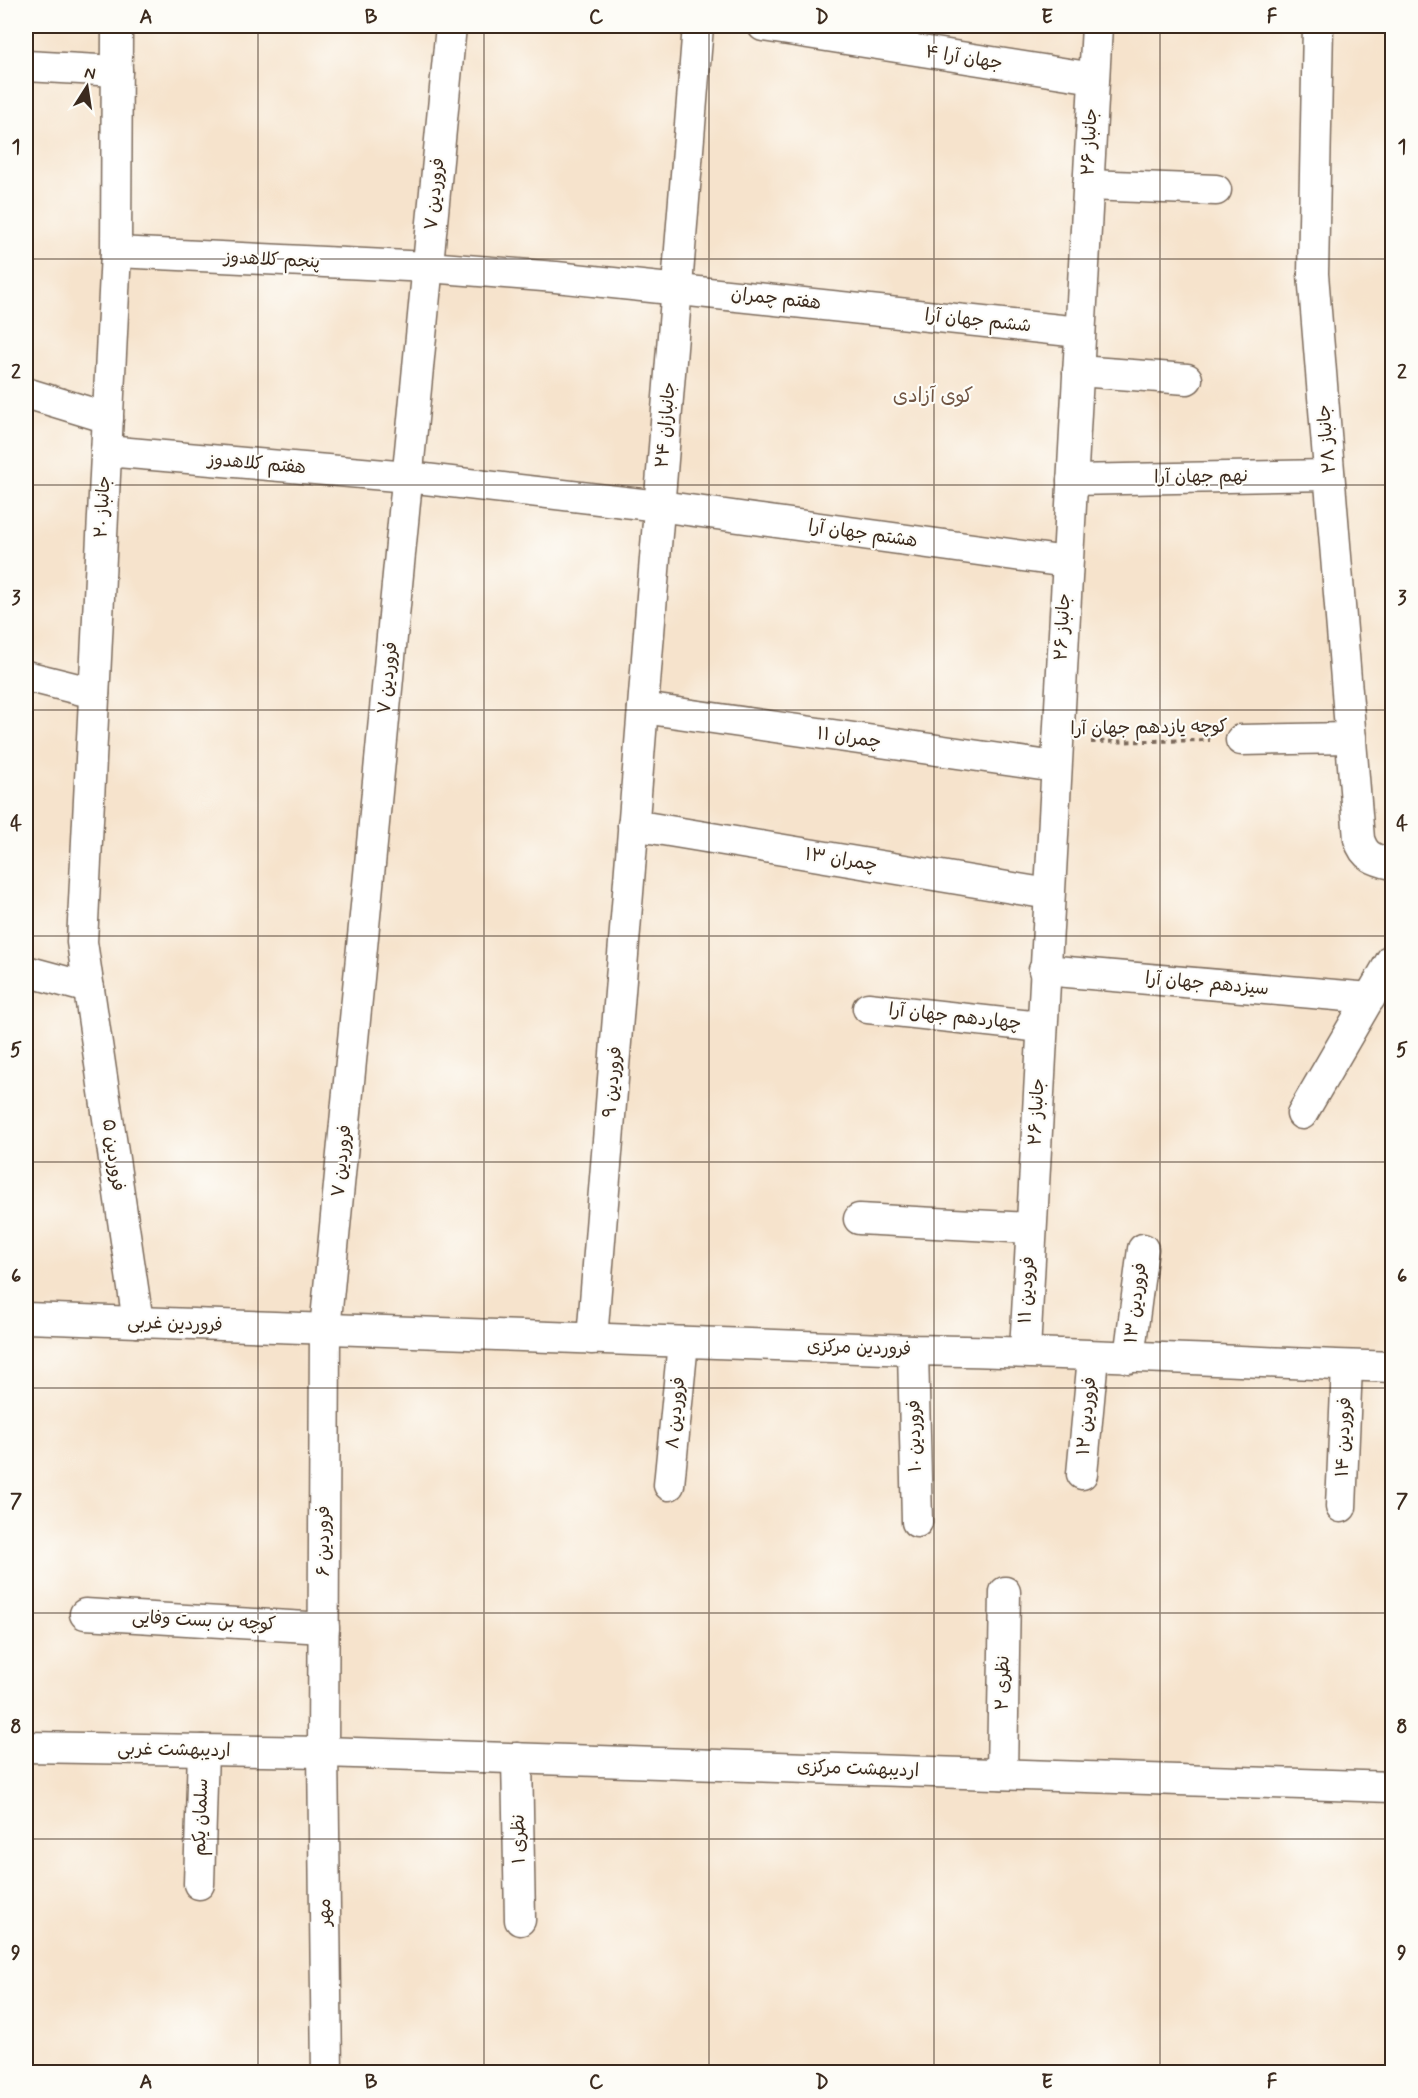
<svg xmlns="http://www.w3.org/2000/svg" width="1418" height="2098" font-family="Mynerve,'Playpen Sans Arabic',sans-serif">
<style>
.lines{fill:none;stroke-linecap:round;stroke-linejoin:round}
.street-casing{stroke:#7c6b5b;stroke-width:33}
.path{stroke:#7c6b5b;stroke-width:4;stroke-dasharray:4.5 4.5;stroke-linecap:butt}
.street{stroke:#fff;stroke-width:30}
.grid{fill:none;stroke:#3b2a1e;stroke-width:1.5;stroke-opacity:0.55}
.labels{text-anchor:middle;dominant-baseline:central;stroke-width:4.5;stroke-linejoin:round;paint-order:stroke}
.street-label{font-size:18px;fill:#3b2a1e;stroke:#fdfcf7}
.neighbourhood-label{font-size:20px;fill:#715644;stroke:#fdfcf7}
.neatline{fill:none;stroke:#3b2a1e;stroke-width:2}
.grid-label{font-size:20px;text-anchor:middle;font-weight:bold;fill:#3b2a1e}
</style>
<rect width="100%" height="100%" fill="#fdfcf7"/>
<filter id="ink" filterUnits="userSpaceOnUse"><feTurbulence type="fractalNoise" baseFrequency=".0167" numOctaves="2"/><feDisplacementMap in="SourceGraphic" scale="12" xChannelSelector="R" yChannelSelector="G"/><feConvolveMatrix kernelMatrix="1 2 1 2 8 2 1 2 1" color-interpolation-filters="sRGB"/></filter>
<filter id="wash" filterUnits="userSpaceOnUse"><feTurbulence type="fractalNoise" baseFrequency=".008" numOctaves="4" result="noise"/><feDisplacementMap in="SourceGraphic" scale="24" xChannelSelector="R" yChannelSelector="G"/><feGaussianBlur stdDeviation="1.35" result="paint"/><feColorMatrix in="noise" values="0 0 0 0 0 0 0 0 0 0 0 0 0 0 0 0 0 1.4 0 .05"/><feComposite in="paint" operator="in"/></filter>
<g filter="url(#wash)">
<rect width="100%" height="100%" fill="#f6e3cc"/>
</g>
<g filter="url(#ink)">
<g class="lines">
<g class="street-casing">
<g id="street">
<path d="M117 26 116 252 82 942 138 1322"/>
<path d="M763 26 1094 78"/>
<path d="M1318 26 1313 274 1359 839C1364 857 1375 860 1392 864"/>
<path d="M26 66 117 71"/>
<path d="M1088 185 1216 190"/>
<path d="M116 252 428 267 556 277 1080 332"/>
<path d="M1078 371 1187 379"/>
<path d="M26 393 108 418"/>
<path d="M106 451 408 477 659 506 1067 562"/>
<path d="M1072 480 1329 475"/>
<path d="M26 676 94 693"/>
<path d="M643 708 1056 767"/>
<path d="M1241 740 1351 738"/>
<path d="M633 825 1049 894"/>
<path d="M1044 970 1370 998"/>
<path d="M26 971 89 988"/>
<path d="M868 1008 1041 1027"/>
<path d="M1302 1114 1392 959"/>
<path d="M859 1219 1030 1228"/>
<path d="M26 1318 913 1350C1073 1352 1233 1362 1392 1367"/>
<path d="M592 1339 698 26"/>
<path d="M913 1350 917 1522"/>
<path d="M1025 1351 1097 26"/>
<path d="M1129 1358 1143 1249"/>
<path d="M1082 1474 1093 1357"/>
<path d="M669 1485 683 1342"/>
<path d="M1341 1507 1347 1366"/>
<path d="M85 1614 324 1628"/>
<path d="M26 1747 323 1752 1392 1787"/>
<path d="M517 1758 520 1920"/>
<path d="M1002 1774 1005 1592"/>
<path d="M199 1884 203 1750"/>
<path d="M327 2072 323 1752 325 1330 451 26"/>
</g>
</g>
<path class="path" d="M1091 742 1210 740"/>
<use href="#street" class="street"/>
</g>
</g>
<path class="grid" d="M258 26V2072M484 26V2072M709 26V2072M934 26V2072M1160 26V2072M26 259H1392M26 485H1392M26 710H1392M26 936H1392M26 1162H1392M26 1388H1392M26 1613H1392M26 1839H1392"/>
<g class="labels">
<g class="street-label">
<text transform="translate(964 58) rotate(9)">۴ جهان آرا</text>
<text transform="translate(1090 142) rotate(-87)">جانباز ۲۶</text>
<text transform="translate(435 194) rotate(-84)">فروردین ۷</text>
<text transform="translate(272 260) rotate(3)">پنجم کلاهدوز</text>
<text transform="translate(776 299) rotate(6)">هفتم چمران</text>
<text transform="translate(978 321) rotate(6)">ششم جهان آرا</text>
<text transform="translate(666 425) rotate(-85)">جانبازان ۲۴</text>
<text transform="translate(1327 439) rotate(-95)">جانباز ۲۸</text>
<text transform="translate(257 464) rotate(5)">هفتم کلاهدوز</text>
<text transform="translate(1201 477) rotate(-1)">نهم جهان آرا</text>
<text transform="translate(103 507) rotate(-87)">۲۰ جانباز</text>
<text transform="translate(863 534) rotate(8)">هشتم جهان آرا</text>
<text transform="translate(1063 627) rotate(-87)">جانباز ۲۶</text>
<text transform="translate(388 678) rotate(-84)">فروردین ۷</text>
<text transform="translate(1149 728) rotate(-1)">کوچه یازدهم جهان آرا</text>
<text transform="translate(849 738) rotate(8)">۱۱ چمران</text>
<text transform="translate(841 860) rotate(9)">۱۳ چمران</text>
<text transform="translate(1207 984) rotate(5)">سیزدهم جهان آرا</text>
<text transform="translate(955 1017) rotate(6)">چهاردهم جهان آرا</text>
<text transform="translate(613 1082) rotate(-85)">فروردین ۹</text>
<text transform="translate(1037 1112) rotate(-87)">جانباز ۲۶</text>
<text transform="translate(113 1155) rotate(82)">فروردین ۵</text>
<text transform="translate(342 1161) rotate(-84)">فروردین ۷</text>
<text transform="translate(1027 1290) rotate(-87)">فرودین ۱۱</text>
<text transform="translate(1136 1303) rotate(-83)">فروردین ۱۳</text>
<text transform="translate(175 1324) rotate(2)">فروردین غربی</text>
<text transform="translate(859 1348) rotate(2)">فروردین مرکزی</text>
<text transform="translate(676 1413) rotate(-85)">فروردین ۸</text>
<text transform="translate(1087 1416) rotate(-85)">فروردین ۱۲</text>
<text transform="translate(915 1436) rotate(-91)">فروردین ۱۰</text>
<text transform="translate(1344 1437) rotate(-88)">فروردین ۱۴</text>
<text transform="translate(324 1541) rotate(-90)">فروردین ۶</text>
<text transform="translate(204 1621) rotate(3)">کوچه بن بست وفایی</text>
<text transform="translate(1003 1683) rotate(-89)">نظری ۲</text>
<text transform="translate(174 1750) rotate(1)">اردیبهشت غربی</text>
<text transform="translate(858 1769) rotate(2)">اردیبهشت مرکزی</text>
<text transform="translate(201 1817) rotate(-88)">سلمان یکم</text>
<text transform="translate(519 1839) rotate(-91)">نظری ۱</text>
<text transform="translate(325 1912) rotate(-91)">مهر</text>
</g>
<g class="neighbourhood-label">
<text x="933" y="396">کوی آزادی</text>
</g>
</g>
<rect width="1418" height="2098" fill="none" stroke="#fdfcf7" stroke-width="66"/>
<g transform="translate(87 87) rotate(12)" stroke="#fdfcf7" stroke-width="4.5" paint-order="stroke">
<path d="M0-4.5L10 22L0 15L-10 22Z" fill="#3b2a1e"/>
<text y="-9" font-size="16" font-weight="bold" text-anchor="middle" fill="#3b2a1e">N</text>
</g>
<rect x="33" y="33" width="1352" height="2032" class="neatline"/>
<g class="grid-label">
<text x="146" y="23">A</text>
<text x="371" y="23">B</text>
<text x="596" y="23">C</text>
<text x="822" y="23">D</text>
<text x="1047" y="23">E</text>
<text x="1272" y="23">F</text>
<text x="16" y="153">1</text>
<text x="1402" y="153">1</text>
<text x="16" y="378">2</text>
<text x="1402" y="378">2</text>
<text x="16" y="604">3</text>
<text x="1402" y="604">3</text>
<text x="16" y="830">4</text>
<text x="1402" y="830">4</text>
<text x="16" y="1056">5</text>
<text x="1402" y="1056">5</text>
<text x="16" y="1282">6</text>
<text x="1402" y="1282">6</text>
<text x="16" y="1507">7</text>
<text x="1402" y="1507">7</text>
<text x="16" y="1733">8</text>
<text x="1402" y="1733">8</text>
<text x="16" y="1959">9</text>
<text x="1402" y="1959">9</text>
<text x="146" y="2088">A</text>
<text x="371" y="2088">B</text>
<text x="596" y="2088">C</text>
<text x="822" y="2088">D</text>
<text x="1047" y="2088">E</text>
<text x="1272" y="2088">F</text>
</g>
</svg>
